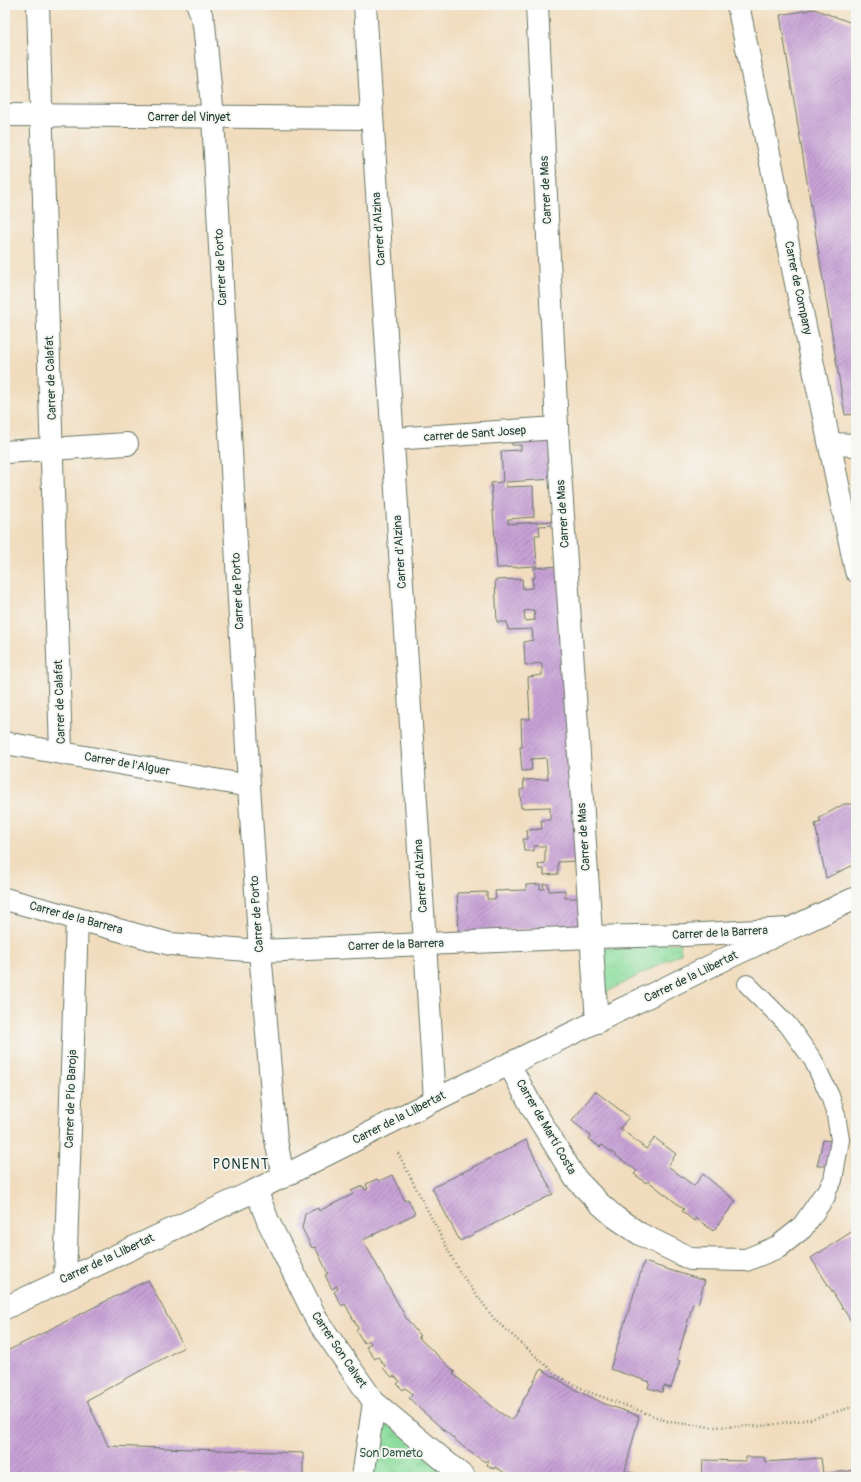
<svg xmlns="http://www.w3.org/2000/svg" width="861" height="1482" font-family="Pangolin,sans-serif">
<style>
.park{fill:url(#park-crowns);stroke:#568e69}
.building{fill:url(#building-hatch);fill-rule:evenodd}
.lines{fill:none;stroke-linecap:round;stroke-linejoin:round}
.pedestrian-casing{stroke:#687564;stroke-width:20}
.minor-casing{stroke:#687564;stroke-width:24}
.tertiary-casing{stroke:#687564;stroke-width:24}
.path{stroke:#687564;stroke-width:2.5;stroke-dasharray:1 3;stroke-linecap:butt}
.pedestrian{stroke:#fff;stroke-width:18}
.minor{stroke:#fff;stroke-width:22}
.tertiary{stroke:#fff;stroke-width:22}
.labels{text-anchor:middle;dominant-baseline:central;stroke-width:4;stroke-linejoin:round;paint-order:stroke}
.street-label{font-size:12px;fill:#1f3d34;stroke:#f6f6f2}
.park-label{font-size:12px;fill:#355d49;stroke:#f6f6f2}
.quarter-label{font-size:14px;letter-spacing:1px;fill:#1f3d34;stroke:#f6f6f2}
</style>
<defs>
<pattern id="park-crowns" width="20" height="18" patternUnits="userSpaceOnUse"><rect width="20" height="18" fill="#8dde9e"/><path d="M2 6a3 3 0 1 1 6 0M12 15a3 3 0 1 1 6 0" fill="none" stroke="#79bf89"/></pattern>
<pattern id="building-hatch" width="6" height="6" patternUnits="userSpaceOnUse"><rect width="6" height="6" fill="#c7a1d5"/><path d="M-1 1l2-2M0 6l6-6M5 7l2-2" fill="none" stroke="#a184ae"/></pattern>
</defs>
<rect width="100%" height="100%" fill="#f6f6f2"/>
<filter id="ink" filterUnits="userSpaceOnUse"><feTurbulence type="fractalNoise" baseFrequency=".025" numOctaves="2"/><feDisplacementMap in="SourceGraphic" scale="8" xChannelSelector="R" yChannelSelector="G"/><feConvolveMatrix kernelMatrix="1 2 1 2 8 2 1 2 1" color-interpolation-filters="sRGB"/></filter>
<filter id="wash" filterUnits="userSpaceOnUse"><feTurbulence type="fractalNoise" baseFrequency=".012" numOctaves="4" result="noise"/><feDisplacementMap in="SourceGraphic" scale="16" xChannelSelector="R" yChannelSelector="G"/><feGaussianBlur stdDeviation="0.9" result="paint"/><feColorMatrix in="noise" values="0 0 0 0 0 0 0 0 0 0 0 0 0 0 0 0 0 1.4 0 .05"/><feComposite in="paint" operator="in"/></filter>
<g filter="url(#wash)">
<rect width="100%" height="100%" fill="#f1ddbe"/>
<g class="park">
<path d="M680 943 681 953 599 996 596 949Z"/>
<path d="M373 1411 464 1477H357Z"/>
</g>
<g id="blocks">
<g class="building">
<path d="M814 9 852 23 856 50V414L845 415 780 15Z"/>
<path d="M552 437 554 479 506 482V487L533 486 534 517 508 519V524L555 521V525L539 526 540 535H535L537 566 497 568 491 483 503 482 501 451 521 450V445H512L511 439Z"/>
<path d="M559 566 577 861 558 862V874L544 875V869H539L538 864 545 863V846H534V851H524L523 839H528L527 830 542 829 541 820H550V807L521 808 520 790 524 789 523 780 548 779 546 758 531 759 532 770 522 771 520 747H522L521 719H530L528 677 542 675V663L525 665 524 642 533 640 532 629 508 630 507 622H497L495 580 522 579 523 589 533 588 532 578H535L534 568ZM534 610 535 620 525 621 524 611Z"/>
<path d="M844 804H856V864L826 878 815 824 821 822 819 818Z"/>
<path d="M540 884V889H544L543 884H548L549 891 565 890V898H579L581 926 459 933 457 893 487 892V899H496L495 891 526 890V885Z"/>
<path d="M595 1091 629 1117 620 1128 646 1149 655 1138 676 1154 668 1166 694 1186 703 1174 736 1201 713 1231 696 1218 694 1221 682 1211 684 1209 648 1181 646 1183 634 1174 637 1171 602 1145 600 1147 589 1139 591 1136 572 1121Z"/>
<path d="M526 1140 553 1194 460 1241 432 1188Z"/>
<path d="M823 1140 833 1141 829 1166H817Z"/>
<path d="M392 1175 405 1201 408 1199 415 1214 363 1240 406 1318 420 1336 418 1337 455 1372 453 1374 499 1412 512 1420 541 1369 572 1388 605 1404 639 1416 625 1471 651 1477H512L495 1467 494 1469 487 1465 489 1460 488 1459 485 1462 467 1450 421 1410 409 1398 413 1394 405 1388 403 1390 397 1384 400 1381 394 1376 392 1377 383 1368 385 1366 378 1357 375 1359 366 1347 371 1343 368 1340 364 1343 356 1330 358 1328 345 1304 342 1306 334 1292 338 1289 337 1286 332 1289 325 1275 328 1274 322 1261 315 1247 312 1248 302 1228 305 1214 318 1208 319 1211 353 1194 351 1191 363 1186 365 1190 368 1189 366 1184 377 1179 379 1181Z"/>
<path d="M856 1229V1329L811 1258Z"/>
<path d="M644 1262 705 1281 698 1304 693 1303 677 1360 680 1361 671 1388 664 1386 662 1392 648 1388 650 1382 610 1369Z"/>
<path d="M148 1280 184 1347 87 1400 108 1446 303 1453V1477H5V1352Z"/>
<path d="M746 1457H764L765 1462 821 1458 823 1474 856 1470V1477H702L703 1460 746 1461Z"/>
</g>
</g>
</g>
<g filter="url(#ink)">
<use href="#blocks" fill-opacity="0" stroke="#687564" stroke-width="1"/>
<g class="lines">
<g class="pedestrian-casing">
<path id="pedestrian" d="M747 984 788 1025 813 1060 830 1096 836 1115 840 1140 833 1180 824 1196"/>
</g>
<g class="minor-casing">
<g id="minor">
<path d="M38 5 61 752"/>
<path d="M198 5 204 24 213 117 249 786 260 951 276 1140 283 1177"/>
<path d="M365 5 435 1100"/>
<path d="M537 5 557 428 597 1022"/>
<path d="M738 5 856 571"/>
<path d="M5 115 372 118"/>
<path d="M393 439 557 428"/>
<path d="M831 444 856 445"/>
<path d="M5 452 127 444"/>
<path d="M5 743 249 786"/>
<path d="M5 899 170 944 260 951 590 937 685 935 789 929"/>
<path d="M509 1064 533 1109 575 1178 599 1203 615 1217 640 1234 691 1259 746 1260 778 1247 802 1228 824 1196"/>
<path d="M256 1190 268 1221 317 1320 374 1402 464 1477"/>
<path d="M65 1279 77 919"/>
<path d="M363 1477 374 1402"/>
</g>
</g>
<g class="tertiary-casing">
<path id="tertiary" d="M5 1308 256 1190 435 1100 725 959 856 898"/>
</g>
<path class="path" d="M398 1153 459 1271 495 1320 558 1376 589 1392 670 1422 711 1427 761 1426 811 1419 856 1406"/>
<use href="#pedestrian" class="pedestrian"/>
<use href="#minor" class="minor"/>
<use href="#tertiary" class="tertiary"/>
</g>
</g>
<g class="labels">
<g class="street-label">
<text x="189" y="117">Carrer del Vinyet</text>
<text transform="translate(546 190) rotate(-93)">Carrer de Mas</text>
<text transform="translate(379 229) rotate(-94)">Carrer d'Alzina</text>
<text transform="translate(221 267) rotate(-93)">Carrer de Porto</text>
<text transform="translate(798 288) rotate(78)">Carrer de Company</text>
<text transform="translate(51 378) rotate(-92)">Carrer de Calafat</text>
<text transform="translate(475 434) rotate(-4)">carrer de Sant Josep</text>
<text transform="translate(563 514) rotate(-94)">Carrer de Mas</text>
<text transform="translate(400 552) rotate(-94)">Carrer d'Alzina</text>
<text transform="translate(238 591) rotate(-93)">Carrer de Porto</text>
<text transform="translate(60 702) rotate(-92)">Carrer de Calafat</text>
<text transform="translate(127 764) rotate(10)">Carrer de l'Alguer</text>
<text transform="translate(584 837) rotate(-94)">Carrer de Mas</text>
<text transform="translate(421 876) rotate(-94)">Carrer d'Alzina</text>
<text transform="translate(257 914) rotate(-94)">Carrer de Porto</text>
<text transform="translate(76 918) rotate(15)">Carrer de la Barrera</text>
<text transform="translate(720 933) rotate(-3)">Carrer de la Barrera</text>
<text transform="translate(396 945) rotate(-2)">Carrer de la Barrera</text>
<text transform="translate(691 977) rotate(-26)">Carrer de la Llibertat</text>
<text transform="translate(71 1099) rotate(-88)">Carrer de Pío Baroja</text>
<text transform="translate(399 1118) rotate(-27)">Carrer de la Llibertat</text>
<text transform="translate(546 1127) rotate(60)">Carrer de Martí Costa</text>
<text transform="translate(107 1259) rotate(-25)">Carrer de la Llibertat</text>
<text transform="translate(339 1350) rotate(56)">Carrer Son Calvet</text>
</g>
<g class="park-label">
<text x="391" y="1453">Son Dameto</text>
</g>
<g class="quarter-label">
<text x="241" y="1164">PONENT</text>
</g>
</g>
<rect width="861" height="1482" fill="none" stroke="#f6f6f2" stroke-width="20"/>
</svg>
